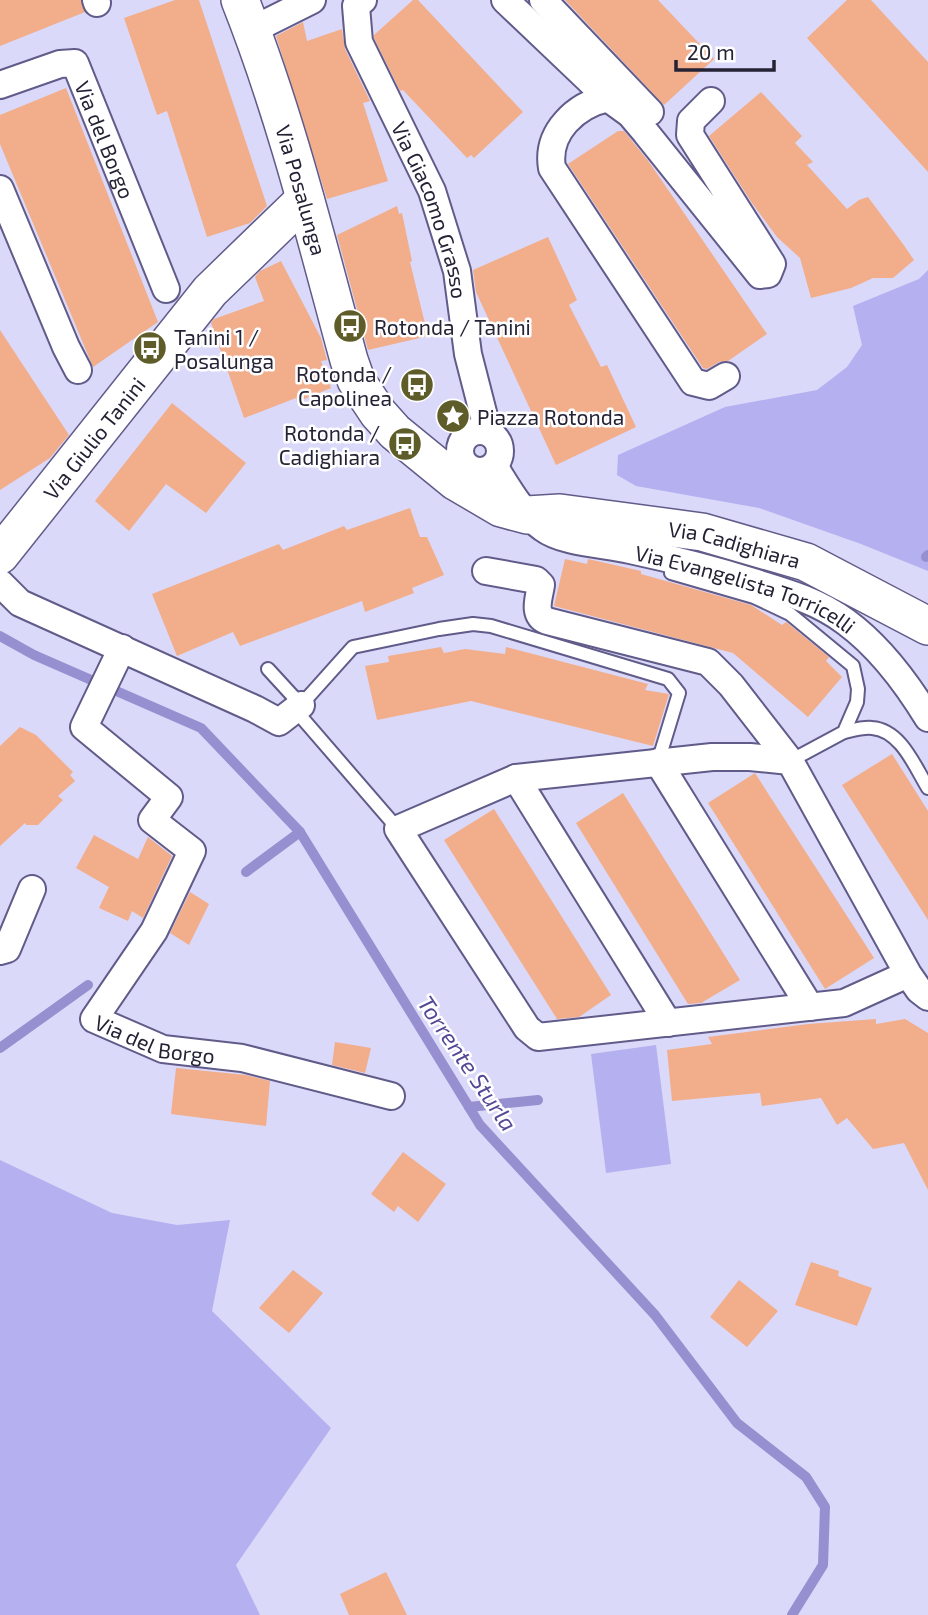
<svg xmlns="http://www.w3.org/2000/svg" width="928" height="1615" font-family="'Exo 2',sans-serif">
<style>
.green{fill:#b5b0f0}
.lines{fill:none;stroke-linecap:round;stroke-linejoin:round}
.stream{stroke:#9690d1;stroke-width:10}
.building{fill:#f2ad8a}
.lane-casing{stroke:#605b89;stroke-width:16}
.street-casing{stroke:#605b89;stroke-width:30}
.secondary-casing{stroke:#605b89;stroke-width:40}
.lane{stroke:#fff;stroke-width:12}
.street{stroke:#fff;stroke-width:26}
.secondary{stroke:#fff;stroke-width:37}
.labels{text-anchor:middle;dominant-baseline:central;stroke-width:5;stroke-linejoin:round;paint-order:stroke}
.street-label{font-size:21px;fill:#242235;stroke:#fefefe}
.poi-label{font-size:21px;fill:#242235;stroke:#fefefe;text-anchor:start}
.water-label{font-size:23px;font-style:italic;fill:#544796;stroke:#fefefe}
</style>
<rect width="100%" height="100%" fill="#dbd9f9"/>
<g class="green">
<path d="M928 270V571L861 544 759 508 636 486 617 475 618 455 725 407 817 390 847 367 862 345 853 306 919 279Z"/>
<path d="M656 1045 671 1164 606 1173 591 1054Z"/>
<path d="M0 1160 112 1213 177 1225 230 1220 212 1311 331 1428 236 1565 260 1615H0Z"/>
</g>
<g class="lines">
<g class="stream">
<path d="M926 557 928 555"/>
<path d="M0 636 34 655 201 728 300 832 480 1125 655 1315 737 1423 806 1477 825 1507 823 1565 792 1615"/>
<path d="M246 872 300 832"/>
<path d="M0 1048 88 985"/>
<path d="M469 1107 538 1100"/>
</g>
</g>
<g class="building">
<path d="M0 0H81L85 12 0 46Z"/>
<path d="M175 0H199L267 206 250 223 207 237 167 111 157 115 124 18Z"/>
<path d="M413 0H418L523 112 474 158 471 155 467 158 403 90 400 91 374 38V35Z"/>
<path d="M565 0H658L714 59 664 105Z"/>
<path d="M847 0H871L928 62V172L807 38Z"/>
<path d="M303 22 307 41 342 29 345 49 370 101 363 103 388 181 327 199 276 36Z"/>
<path d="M66 88 158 322 93 367 0 144V115Z"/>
<path d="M761 92 802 136 795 143 813 162 807 165 847 209 859 200 868 197 903 244 914 260 893 278H873L851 288 811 298 800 258 777 237 752 203 709 136Z"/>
<path d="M618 131H624L649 162 767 334 728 361 719 362 707 369 703 368 568 164Z"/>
<path d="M397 206 399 214 402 213 412 261 410 262 428 336 368 350 337 235Z"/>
<path d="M548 237 577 300 569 305 601 367 607 365 636 427 556 465 476 292 473 270Z"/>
<path d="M281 261 321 338 327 360 321 361 331 388 297 402 296 398 244 418 211 323 214 319 264 301 255 277 260 271Z"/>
<path d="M0 330 69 435 50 458 0 490Z"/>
<path d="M172 403 246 463 206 513 166 484 129 531 95 501Z"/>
<path d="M410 508 420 537H427L444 575 412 588 414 593 365 612 362 601 240 646 233 632 177 656 152 594 279 544 283 550 344 526 347 530Z"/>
<path d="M565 559 587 564 588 559 641 571V574L751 605 782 625 786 622 829 657 826 661 842 677 808 717 733 653 554 606Z"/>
<path d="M441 647 444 653 465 649 505 654 506 647 648 684 645 690 669 694 653 746 471 701 377 720 365 666 389 662 388 656Z"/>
<path d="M20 727 36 735 73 772 70 775 75 781 58 796 63 800 38 825H26L25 823 0 846V746Z"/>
<path d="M892 754 928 811V920L842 785Z"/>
<path d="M755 773 874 958 825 989 708 803Z"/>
<path d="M623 793 740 980 701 1003 688 1004 576 823Z"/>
<path d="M494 809 611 995 579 1017 557 1019 444 840Z"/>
<path d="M94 835 138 859 148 837 172 856 143 918 132 911 128 921 99 908 109 887 76 868Z"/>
<path d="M190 892 209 904 189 945 170 933Z"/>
<path d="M876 1019V1024L905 1019 928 1033V1190L904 1143 873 1149 847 1118 837 1125 821 1098 762 1106 760 1093 672 1101 667 1050 712 1044 708 1037 808 1024Z"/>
<path d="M335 1042 371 1048 365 1073 332 1065Z"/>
<path d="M176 1068 246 1075 270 1081 266 1126 171 1114Z"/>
<path d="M403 1152 446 1184 418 1222 398 1206 394 1212 371 1194Z"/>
<path d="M811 1262 839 1271 838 1276 872 1288 857 1326 795 1305Z"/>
<path d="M293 1270 323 1293 289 1333 259 1308Z"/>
<path d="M739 1280 778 1311 747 1347 710 1317Z"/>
<path d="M386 1572 407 1615H349L340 1594Z"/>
</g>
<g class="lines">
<g class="lane-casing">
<g id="lane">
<path d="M671 573 754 597 790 614 853 666 858 689 857 702 844 732 790 761"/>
<path d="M268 669 301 705 303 719 398 829"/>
<path d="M301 705 353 647 439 629 473 624 491 626 668 679 679 693 658 762"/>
<path d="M844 732C853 730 864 727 872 728 901 730 915 767 928 788"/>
</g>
</g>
<g class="street-casing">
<g id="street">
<path d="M96 0 97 3"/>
<path id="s1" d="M363 0 356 6 359 42 432 191 457 271 468 354 488 432"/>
<path d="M505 0 608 98C576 105 546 132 552 168L693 382 709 386 726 376"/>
<path d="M543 0 650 112"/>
<path d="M252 30 312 0"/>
<path id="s2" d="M0 85 60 64 75 63 166 289"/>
<path d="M608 98 630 114 646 133 760 275 768 274 772 264 690 135 691 121 711 101"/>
<path d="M0 189 66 347 78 370"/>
<circle cx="480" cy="451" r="20"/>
<path id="s3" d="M494 466C508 488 521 513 543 528 563 543 604 544 630 550 672 559 712 569 753 582 786 592 818 601 846 622 880 647 906 682 928 718"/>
<path d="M486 571 536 580 541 585C539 598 532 615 547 621L708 662 731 685 790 761"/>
<path d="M0 583 20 603 255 709 279 722 301 705"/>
<path id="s4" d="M122 648 84 727 169 797 152 820 192 851 154 931 94 1019 163 1049 242 1058 391 1096"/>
<path d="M658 762 810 1007"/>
<path d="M516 778 668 1023"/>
<path d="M0 951 7 949 32 889"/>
<path d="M908 974 844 1003 538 1037 527 1028 398 829 516 778 712 757H750L790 761 908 974 919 990 928 997"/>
</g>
</g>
<g class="secondary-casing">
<g id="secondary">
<path id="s5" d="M240 0C286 116 316 239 349 360L356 380 378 413 395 432 455 481 501 508 527 515 560 513 702 532 806 562 928 626"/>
<path id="s6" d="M0 555 210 291 305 199"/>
</g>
</g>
<use href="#lane" class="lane"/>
<use href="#street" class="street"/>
<use href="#secondary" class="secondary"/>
</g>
<defs>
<g id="bus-disc" transform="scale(1.75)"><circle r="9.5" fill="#5e5d2a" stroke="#fefefe"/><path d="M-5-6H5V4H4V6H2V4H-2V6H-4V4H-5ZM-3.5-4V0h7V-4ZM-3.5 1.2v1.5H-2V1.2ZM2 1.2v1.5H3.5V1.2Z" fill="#fff"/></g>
<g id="sight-disc" transform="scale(1.75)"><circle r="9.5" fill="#5e5d2a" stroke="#fefefe"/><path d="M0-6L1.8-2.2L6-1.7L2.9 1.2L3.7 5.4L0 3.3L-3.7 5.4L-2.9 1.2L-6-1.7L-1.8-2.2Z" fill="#fff"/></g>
</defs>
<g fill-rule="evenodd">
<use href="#bus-disc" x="350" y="326"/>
<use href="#bus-disc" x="150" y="348"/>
<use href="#bus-disc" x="417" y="385"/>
<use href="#sight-disc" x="453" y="416"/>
<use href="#bus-disc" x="405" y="444"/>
</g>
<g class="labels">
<g class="street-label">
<text stroke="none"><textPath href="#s2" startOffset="161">Via del Borgo</textPath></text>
<text stroke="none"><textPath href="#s5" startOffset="200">Via Posalunga</textPath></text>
<text stroke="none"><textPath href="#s1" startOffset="229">Via Giacomo Grasso</textPath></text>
<text stroke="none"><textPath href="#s6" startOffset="150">Via Giulio Tanini</textPath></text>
<text stroke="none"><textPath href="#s5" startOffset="831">Via Cadighiara</textPath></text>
<text stroke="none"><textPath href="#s3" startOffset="292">Via Evangelista Torricelli</textPath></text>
<text stroke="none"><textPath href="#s4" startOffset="537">Via del Borgo</textPath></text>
</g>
<g class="poi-label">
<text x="374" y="326">Rotonda / Tanini</text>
<text x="174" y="336">Tanini 1 /<tspan x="174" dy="24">Posalunga</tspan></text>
<text x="392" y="373" text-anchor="end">Rotonda /<tspan x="392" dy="24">Capolinea</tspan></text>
<text x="477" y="416">Piazza Rotonda</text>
<text x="380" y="432" text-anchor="end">Rotonda /<tspan x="380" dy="24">Cadighiara</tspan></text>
</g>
<g class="water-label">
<text transform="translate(468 1063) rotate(56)">Torrente Sturla</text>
</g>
</g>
<path d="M676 60v10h98v-10" fill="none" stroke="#242235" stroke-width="3.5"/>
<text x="687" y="60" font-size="21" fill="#242235" stroke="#fefefe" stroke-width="5" paint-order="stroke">20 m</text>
</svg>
